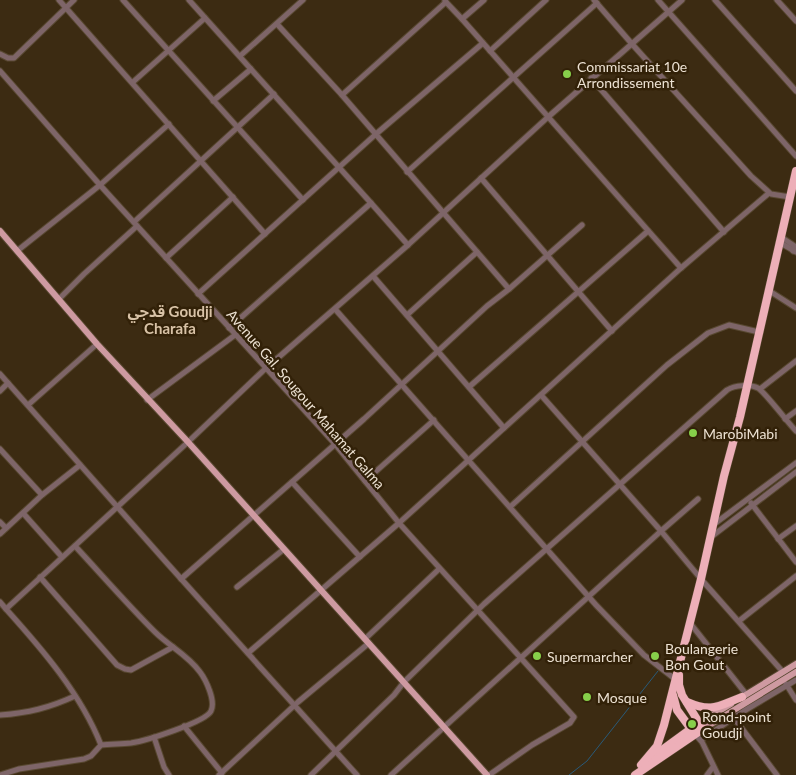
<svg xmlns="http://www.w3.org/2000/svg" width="796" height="775" font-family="Lato,'Noto Sans Arabic',sans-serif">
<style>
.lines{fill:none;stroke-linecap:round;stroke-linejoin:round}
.stream{stroke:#295a79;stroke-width:1}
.minor-casing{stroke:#584831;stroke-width:7}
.major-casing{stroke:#584831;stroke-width:8}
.highway-casing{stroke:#584831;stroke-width:9}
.minor{stroke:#7e6568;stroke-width:5}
.major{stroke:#ce9aa1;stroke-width:6}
.highway{stroke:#edafb8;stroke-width:8}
.poi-dot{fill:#87cf4a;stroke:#322108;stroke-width:2}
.labels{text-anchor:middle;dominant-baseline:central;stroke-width:5;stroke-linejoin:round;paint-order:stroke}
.poi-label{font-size:14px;fill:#ede2d3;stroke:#322108;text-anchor:start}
.street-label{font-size:14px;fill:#ede2d3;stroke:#322108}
.neighbourhood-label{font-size:15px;font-weight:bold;fill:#d8c2a6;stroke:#322108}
</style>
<rect width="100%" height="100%" fill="#3c2b12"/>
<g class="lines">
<path class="stream" d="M569 775 587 761 658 671"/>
<g class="minor-casing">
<g id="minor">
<path d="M59 0 265 234"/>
<path d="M123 0 303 200"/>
<path d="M189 0 371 203"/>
<path d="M594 0 632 44 751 176 771 194 790 197"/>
<path d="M658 0 796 156"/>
<path d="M715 0 796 91"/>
<path d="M777 0 796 21"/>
<path d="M445 1 462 19 484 0"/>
<path d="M462 19 681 268"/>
<path d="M277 24 342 95 509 289"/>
<path d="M490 51 546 0"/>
<path d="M0 54 8 58H14L74 0"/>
<path d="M240 56 303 0"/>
<path d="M0 71 100 185 335 444 399 523 574 717 570 723 532 745 489 775"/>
<path d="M591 78 724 232"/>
<path d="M133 82 205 18"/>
<path d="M342 95 446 2"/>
<path d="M213 101 251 69"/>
<path d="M407 172 597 3"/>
<path d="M481 178 612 331"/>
<path d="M134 222 274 94"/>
<path d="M781 237 796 247 793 251"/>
<path d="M779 242 796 252"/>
<path d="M17 251 100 185 169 124"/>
<path d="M166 258 233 197"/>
<path d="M373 276 504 428"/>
<path d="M768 290 796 308"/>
<path d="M198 294 376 134 483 43"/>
<path d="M59 299 84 274 137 226"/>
<path d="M335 309 596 605 644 655 675 679"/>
<path d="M407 315 477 252"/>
<path d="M229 328 371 203 408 245"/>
<path d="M0 374 166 562 357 775"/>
<path d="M469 387 648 231"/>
<path d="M760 389 796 361"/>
<path d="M0 391 8 383"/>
<path d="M541 395 661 531 698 499"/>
<path d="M147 400 235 335"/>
<path d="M28 405 97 344"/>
<path d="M785 419 796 411"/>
<path d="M0 449 42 495"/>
<path d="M365 481 434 420"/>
<path d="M292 482 360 557"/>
<path d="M751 503 796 562"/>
<path d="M510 507 667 365 708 333 729 325 759 332"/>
<path d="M23 513 62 557"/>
<path d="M0 522 6 528"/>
<path d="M713 525 796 463"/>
<path d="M0 534 42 495 80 465"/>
<path d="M711 537 796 472"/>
<path d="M778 539 796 526"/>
<path d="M40 577 117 665 125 669 131 670 173 647"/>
<path d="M181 579 364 419 487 306 509 289 582 225"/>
<path d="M237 587 284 549"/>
<path d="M0 602 6 609"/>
<path d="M739 621 796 576"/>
<path d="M690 623 746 694"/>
<path d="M365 639 439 569"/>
<path d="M248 653 399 523 681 268 769 193"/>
<path d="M786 684 796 700"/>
<path d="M0 715C28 713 49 708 75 696"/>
<path d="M734 718 777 775"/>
<path d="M184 726 222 773"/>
<path d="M695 734 702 742 718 775"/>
<path d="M154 737 164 767 169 775"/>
<path d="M702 739 744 711 796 680"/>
<path d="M101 745C81 694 42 649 6 609L188 442 265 369 408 245 548 117 682 0"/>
<path d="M0 775 19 769 84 759 91 756 101 745C111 744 121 744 131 743 145 741 206 722 211 711 216 701 206 680 200 672 188 655 169 646 155 632 127 604 101 574 75 546"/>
<path d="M219 775 298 702 369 643"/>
<path d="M311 775 394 695 404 682 484 604 727 390C735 385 750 384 758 388 764 391 789 424 796 431"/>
<path d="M391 775 661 531 701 579 783 672"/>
<path d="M707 775 713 767"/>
</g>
</g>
<g class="major-casing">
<g id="major">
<path d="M0 231 97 344 188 442 487 775"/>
<path d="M739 699 796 664"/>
<path d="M699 723 731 704"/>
<path d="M703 729 796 672"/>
</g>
</g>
<g class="highway-casing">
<g id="highway">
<path d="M673 695 677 710 694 733"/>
<path d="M687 702C712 713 718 706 742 697"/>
<path d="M651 758 699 723"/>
<path d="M641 765 657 746 664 725 701 579 724 476 740 417 796 171"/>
<path d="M635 775 703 729 682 695 679 685V675"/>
</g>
</g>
<use href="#minor" class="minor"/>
<use href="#major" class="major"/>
<use href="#highway" class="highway"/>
</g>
<g class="poi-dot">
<circle cx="567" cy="74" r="5"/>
<circle cx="693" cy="433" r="5"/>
<circle cx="537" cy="656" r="5"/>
<circle cx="655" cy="656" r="5"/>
<circle cx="587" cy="697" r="5"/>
<circle cx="692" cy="724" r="5"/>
</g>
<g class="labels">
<g class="poi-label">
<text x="577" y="66">Commissariat 10e<tspan x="577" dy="16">Arrondissement</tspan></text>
<text x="703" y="433">MarobiMabi</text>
<text x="665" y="648">Boulangerie<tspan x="665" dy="16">Bon Gout</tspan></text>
<text x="547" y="656">Supermarcher</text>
<text x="597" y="697">Mosque</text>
<text x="702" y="716">Rond-point<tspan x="702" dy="16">Goudji</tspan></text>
</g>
<g class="street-label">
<text transform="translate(306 399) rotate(49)">Avenue Gal. Sougour Mahamat Galma</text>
</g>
<g class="neighbourhood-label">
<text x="170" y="311">قدجي Goudji<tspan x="170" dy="17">Charafa</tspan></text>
</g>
</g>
</svg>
